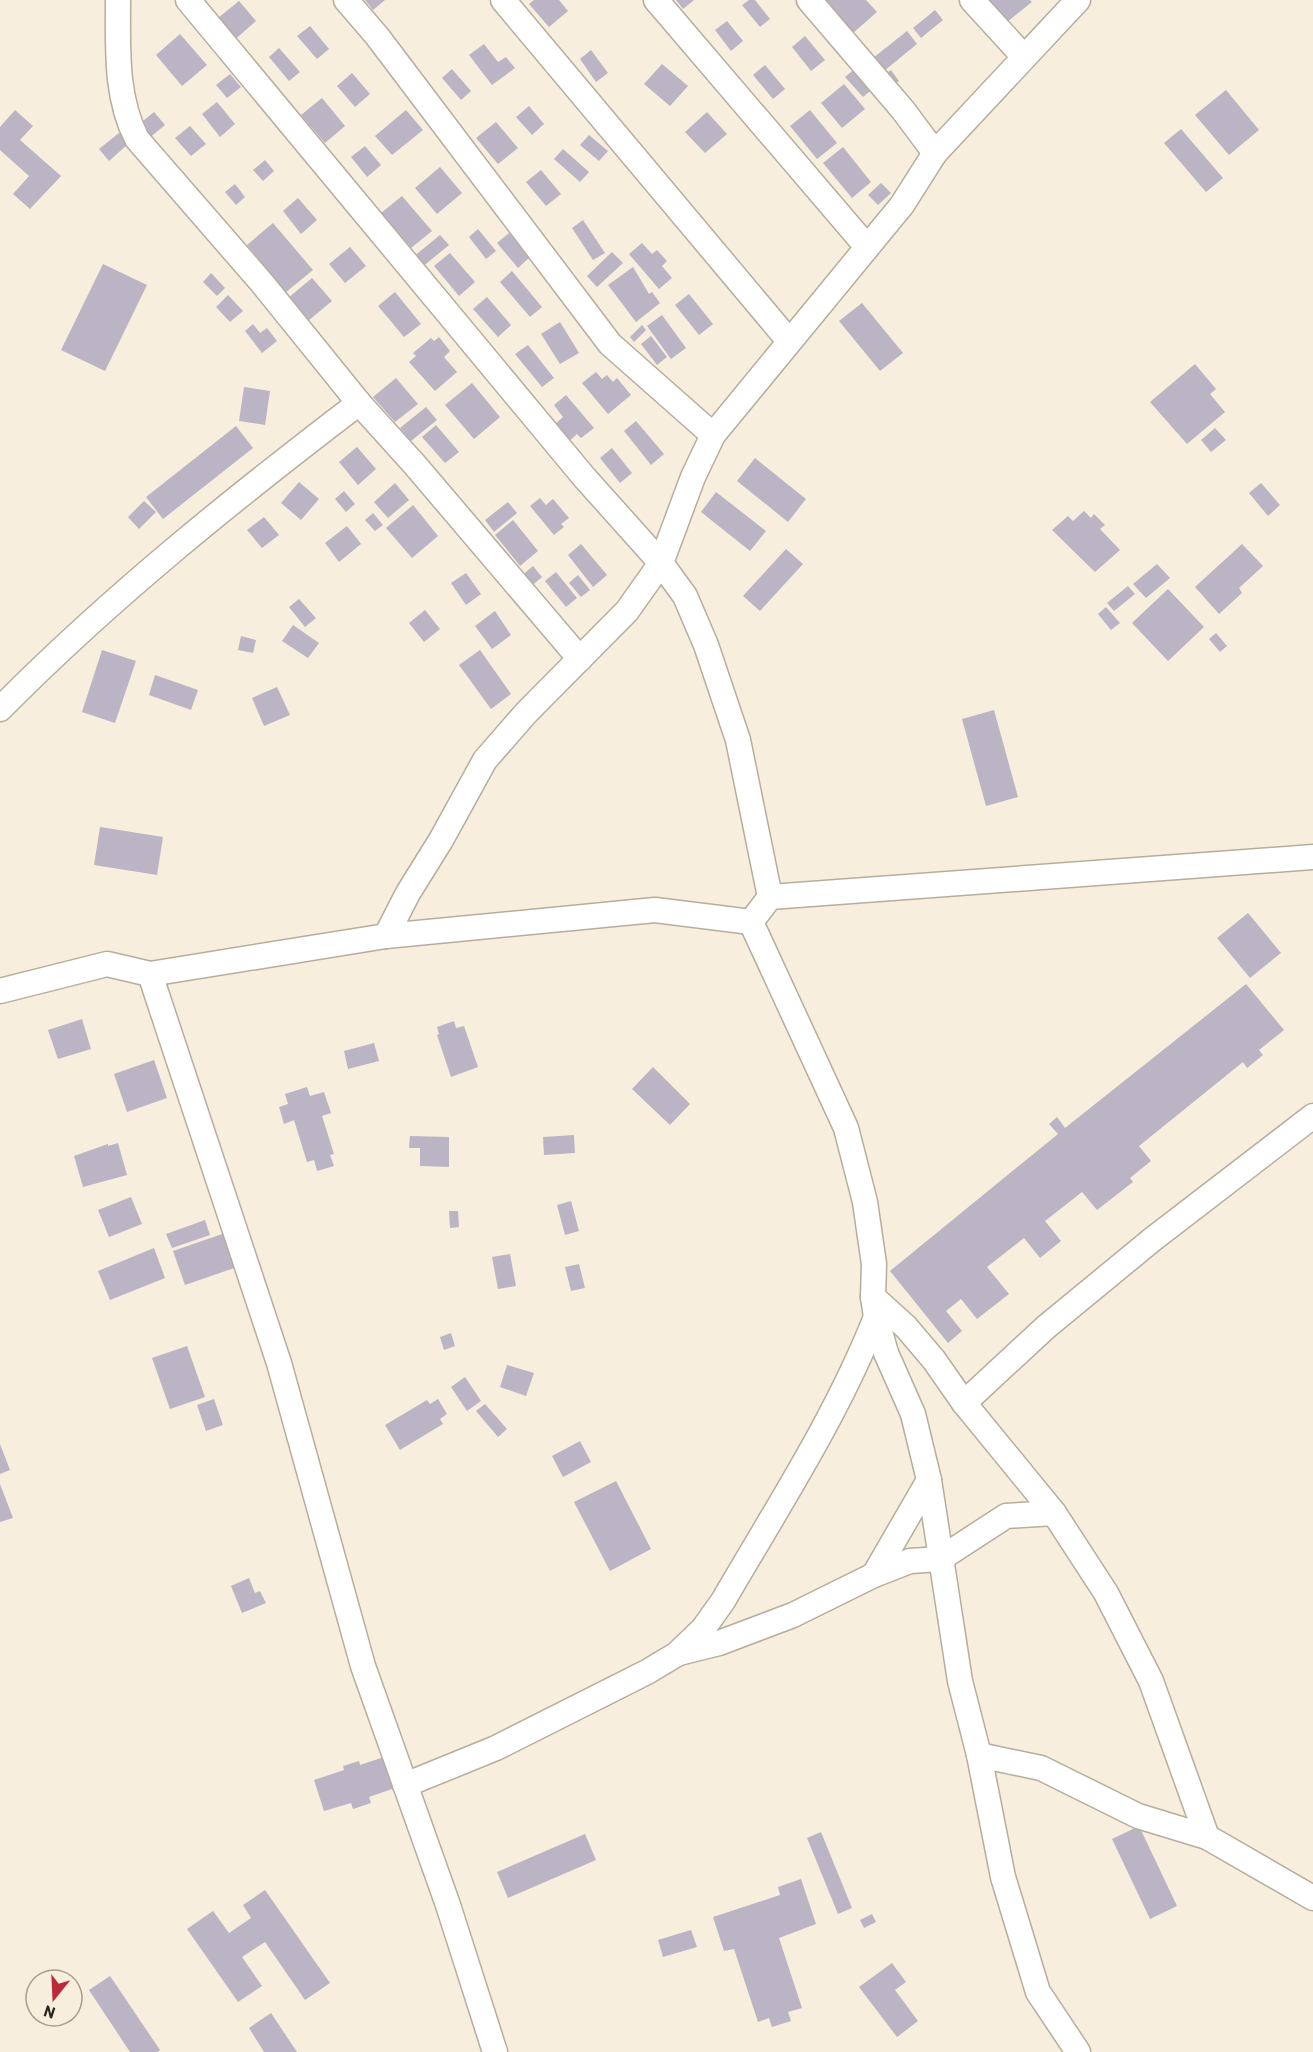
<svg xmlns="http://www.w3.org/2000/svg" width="1313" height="2052" font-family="Barlow,sans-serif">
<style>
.building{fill:#bab4c5}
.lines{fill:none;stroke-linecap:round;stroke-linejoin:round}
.minor-casing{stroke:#b6ad9c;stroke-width:27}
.minor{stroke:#fff;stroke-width:24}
</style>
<rect width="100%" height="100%" fill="#f8eedd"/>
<g class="building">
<path d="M365 0H385L373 10Z"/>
<path d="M534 0H559L568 11 549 27 529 4Z"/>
<path d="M676 0H694L683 9Z"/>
<path d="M749 0H755L770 19 760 27 742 5Z"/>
<path d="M825 0H866L877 12 853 33Z"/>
<path d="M989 0H1030L1032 2 1007 22Z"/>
<path d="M239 1 256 21 231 43 213 22Z"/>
<path d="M935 10 943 20 921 38 913 28Z"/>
<path d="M727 21 743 41 731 51 715 30Z"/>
<path d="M310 26 329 49 317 59 297 36Z"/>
<path d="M907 31 917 44 884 71 873 58Z"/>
<path d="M180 34 207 65 182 86 156 55Z"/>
<path d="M805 36 825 60 811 71 792 47Z"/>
<path d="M484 44 498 62 506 57 515 68 492 85 469 55Z"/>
<path d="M279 48 300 72 289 81 269 57Z"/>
<path d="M591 50 608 73 596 82 580 59Z"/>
<path d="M662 64 688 86 670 106 644 84Z"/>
<path d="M765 65 785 89 773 99 753 75Z"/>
<path d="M856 68 874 88 863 97 845 77Z"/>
<path d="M452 69 471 91 461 100 442 78Z"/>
<path d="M891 70 899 81 892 86 884 75Z"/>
<path d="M352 73 370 94 355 107 337 86Z"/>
<path d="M230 74 241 87 227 98 216 85Z"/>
<path d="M844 84 865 109 842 128 821 103Z"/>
<path d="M1226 90 1259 130 1229 155 1195 115Z"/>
<path d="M322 98 345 126 325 143 301 115Z"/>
<path d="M217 102 235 124 220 137 202 114Z"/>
<path d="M529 106 544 124 532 135 516 117Z"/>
<path d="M15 110 33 126 20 140 61 176 30 209 13 194 29 176 0 150V127Z"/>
<path d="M406 110 423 130 392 155 375 136Z"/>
<path d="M810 110 837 143 817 159 790 126Z"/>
<path d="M154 112 165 125 148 139 137 126Z"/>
<path d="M707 112 727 134 705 153 685 132Z"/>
<path d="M496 122 518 148 498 164 476 138Z"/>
<path d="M190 126 206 144 191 156 175 138Z"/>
<path d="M1181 129 1223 178 1206 192 1164 143Z"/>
<path d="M119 133 128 144 109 161 99 149Z"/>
<path d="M589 135 608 151 599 161 580 145Z"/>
<path d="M365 146 381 165 367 177 351 157Z"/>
<path d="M843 147 871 182 852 198 823 163Z"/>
<path d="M563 149 589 172 580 182 554 159Z"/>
<path d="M265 160 274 171 263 181 253 170Z"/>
<path d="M440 167 462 193 437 214 415 188Z"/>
<path d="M541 170 561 194 546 206 526 182Z"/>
<path d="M881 183 891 193 878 205 868 195Z"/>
<path d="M235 184 245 197 236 205 225 192Z"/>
<path d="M402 196 432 231 411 248 381 213Z"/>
<path d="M298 198 317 220 301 234 283 211Z"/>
<path d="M583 220 605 253 593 260 572 228Z"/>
<path d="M273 223 313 270 286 292 247 245Z"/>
<path d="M478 229 496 251 486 259 469 237Z"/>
<path d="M509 233 530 257 518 268 497 243Z"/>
<path d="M440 235 449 245 421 268 412 258Z"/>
<path d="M642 243 652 254 657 250 667 261 662 266 672 278 659 289 629 254Z"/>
<path d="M350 247 366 266 345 283 329 264Z"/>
<path d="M612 252 623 263 597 287 587 276Z"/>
<path d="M450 253 475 282 459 296 434 266Z"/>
<path d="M103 264 147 285 105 371 61 350Z"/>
<path d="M633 267 649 294 652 292 660 303 636 322 608 285Z"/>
<path d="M512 271 542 307 530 317 500 282Z"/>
<path d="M211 273 225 288 217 296 203 282Z"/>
<path d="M312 278 332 301 302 326 282 303Z"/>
<path d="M395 292 421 324 404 337 378 306Z"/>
<path d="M689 294 713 324 699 335 675 305Z"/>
<path d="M228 295 243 311 230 322 216 307Z"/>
<path d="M487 297 511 325 498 337 473 309Z"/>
<path d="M862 303 903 353 880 371 839 321Z"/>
<path d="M662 315 686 348 671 359 647 326Z"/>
<path d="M560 322 579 353 560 364 541 334Z"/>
<path d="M253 324 260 333 267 328 277 341 262 353 245 331Z"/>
<path d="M642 325 646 330 634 342 630 337Z"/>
<path d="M651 336 667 357 657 365 641 344Z"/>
<path d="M439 337 450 351 444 357 457 372 435 391 409 362 416 356 413 353 431 338 434 341Z"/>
<path d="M528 345 554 378 542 387 515 354Z"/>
<path d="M1195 364 1216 389 1210 394 1225 412 1187 444 1150 402Z"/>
<path d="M596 372 602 379 607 375 613 382 617 378 631 395 608 414 582 383Z"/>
<path d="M396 378 418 404 395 422 373 397Z"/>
<path d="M472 383 500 417 474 439 445 405Z"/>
<path d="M244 387 270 391 265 425 239 421Z"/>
<path d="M566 395 594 428 581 438 577 434 567 443 553 426 563 417 554 405Z"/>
<path d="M426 407 437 420 411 441 400 428Z"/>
<path d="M636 421 664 454 651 465 624 431Z"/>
<path d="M436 425 459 452 445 463 422 437Z"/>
<path d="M236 426 253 448 163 519 146 497Z"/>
<path d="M1215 428 1226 440 1211 452 1201 440Z"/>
<path d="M357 447 376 469 358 485 339 462Z"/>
<path d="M612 448 632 473 620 483 600 458Z"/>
<path d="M755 458 806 499 788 522 737 481Z"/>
<path d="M299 482 319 499 301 520 281 503Z"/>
<path d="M395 483 409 500 388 518 374 502Z"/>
<path d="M1261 483 1280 505 1268 516 1249 493Z"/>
<path d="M344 491 355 504 346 512 335 499Z"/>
<path d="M716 492 766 531 750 551 701 512Z"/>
<path d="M540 498 546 505 553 499 569 518 561 524 564 527 554 535 530 506Z"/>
<path d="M144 501 156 512 139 529 128 517Z"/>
<path d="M508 502 517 513 494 532 485 520Z"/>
<path d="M413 505 438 536 412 558 386 528Z"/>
<path d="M1084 511 1091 518 1094 514 1105 525 1100 529 1120 550 1095 572 1052 530 1068 516 1073 521Z"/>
<path d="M373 513 383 525 375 531 365 520Z"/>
<path d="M264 517 279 535 262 548 247 530Z"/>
<path d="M513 520 538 551 520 566 495 535Z"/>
<path d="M347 526 361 544 339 562 325 543Z"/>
<path d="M581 544 607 575 593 587 568 555Z"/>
<path d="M1242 544 1263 566 1239 588 1242 593 1219 614 1195 587Z"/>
<path d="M786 549 803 564 760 611 743 596Z"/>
<path d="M1157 564 1170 578 1146 598 1133 584Z"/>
<path d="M533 566 542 577 528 589 519 578Z"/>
<path d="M556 572 577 598 566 607 545 581Z"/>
<path d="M466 573 481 594 466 605 451 583Z"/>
<path d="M578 575 590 590 581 597 569 583Z"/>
<path d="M1128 586 1135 594 1114 611 1107 603Z"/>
<path d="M1168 589 1204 627 1168 661 1132 623Z"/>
<path d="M299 599 316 618 305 627 289 607Z"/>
<path d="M1106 607 1120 623 1111 630 1098 614Z"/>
<path d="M425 610 440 629 424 642 409 623Z"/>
<path d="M495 611 511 635 492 649 475 626Z"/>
<path d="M293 625 319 643 308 658 282 641Z"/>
<path d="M1216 633 1227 646 1220 652 1209 639Z"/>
<path d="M241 636 256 640 253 653 238 650Z"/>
<path d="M102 650 136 661 115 723 82 712Z"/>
<path d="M480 650 511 694 491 709 459 665Z"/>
<path d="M155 675 198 690 191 710 149 695Z"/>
<path d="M277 687 290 715 264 726 252 698Z"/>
<path d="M994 710 1018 797 986 806 962 719Z"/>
<path d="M100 827 163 837 157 875 94 865Z"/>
<path d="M1248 913 1281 953 1250 978 1217 938Z"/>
<path d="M1246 984 1284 1030 1259 1050 1263 1055 1247 1068 1243 1062 1139 1146 1151 1161 1130 1178 1133 1182 1097 1210 1082 1192 1045 1221 1061 1241 1040 1258 1024 1238 987 1267 1009 1294 977 1319 961 1299 946 1311 962 1331 948 1343 890 1271 1058 1134 1049 1124 1057 1117 1065 1128Z"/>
<path d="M82 1019 91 1049 58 1059 48 1030Z"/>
<path d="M454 1021 456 1028 464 1026 478 1067 451 1077 437 1035 439 1034 437 1027Z"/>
<path d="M374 1043 379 1061 348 1069 344 1051Z"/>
<path d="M154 1060 167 1098 127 1112 114 1074Z"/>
<path d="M653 1067 690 1104 670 1125 632 1089Z"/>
<path d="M307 1087 310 1096 324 1092 331 1113 322 1116 334 1154 330 1155 334 1166 317 1171 314 1160 307 1162 294 1120 284 1124 279 1107 288 1104 285 1094Z"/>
<path d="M574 1135 575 1153 544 1155 543 1137Z"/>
<path d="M410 1136 449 1137V1167L420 1166V1148H409Z"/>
<path d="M118 1143 127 1175 83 1187 74 1156 108 1144V1146Z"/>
<path d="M131 1197 142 1224 109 1237 98 1210Z"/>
<path d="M571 1201 579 1231 565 1235 557 1205Z"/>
<path d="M449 1211H458L459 1227 450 1228Z"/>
<path d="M205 1220 210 1235 172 1248 166 1234Z"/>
<path d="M228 1232 240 1266 185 1285 173 1251Z"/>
<path d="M154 1248 165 1278 110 1300 98 1271Z"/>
<path d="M510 1254 516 1286 498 1289 492 1257Z"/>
<path d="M579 1264 585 1288 571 1291 565 1267Z"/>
<path d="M451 1333 455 1346 444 1350 440 1337Z"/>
<path d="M187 1346 205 1397 170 1409 152 1358Z"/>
<path d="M507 1365 534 1373 526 1396 500 1387Z"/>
<path d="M465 1377 481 1401 467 1411 451 1387Z"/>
<path d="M214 1399 223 1425 206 1431 197 1405Z"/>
<path d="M438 1399 447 1414 440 1419 443 1424 400 1450 385 1425 427 1400 430 1404Z"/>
<path d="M485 1404 507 1429 498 1437 476 1411Z"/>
<path d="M580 1441 591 1462 563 1477 552 1456Z"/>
<path d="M0 1444 10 1470 0 1474Z"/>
<path d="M616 1481 651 1549 610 1571 574 1502Z"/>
<path d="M0 1484 13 1518 0 1522Z"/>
<path d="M249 1578 255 1593 260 1591 266 1603 242 1613 231 1586Z"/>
<path d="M384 1757 395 1788 369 1797 371 1803 353 1809 351 1803 324 1811 314 1780 344 1770 343 1766 359 1761 360 1765Z"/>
<path d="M1139 1826 1177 1906 1150 1919 1112 1839Z"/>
<path d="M821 1832 852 1908 838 1914 807 1838Z"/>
<path d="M585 1834 596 1860 508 1898 497 1872Z"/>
<path d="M801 1879 816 1924 779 1938 802 2008 788 2012 791 2021 772 2027 769 2018 758 2022 734 1949 724 1951 713 1917 780 1895 778 1887Z"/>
<path d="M265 1890 330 1983 305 2000 265 1942 242 1957 262 1986 238 2002 187 1929 213 1911 229 1933 251 1918 243 1905Z"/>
<path d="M872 1914 876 1922 864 1928 860 1920Z"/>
<path d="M691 1930 697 1947 663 1957 658 1940Z"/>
<path d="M892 1963 906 1982 895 1990 918 2021 897 2037 859 1987Z"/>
<path d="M110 1976 160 2050 158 2052H130L89 1990Z"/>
<path d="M271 2013 297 2052H264L249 2028Z"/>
</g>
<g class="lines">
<g class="minor-casing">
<g id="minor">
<path d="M118 0C118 47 115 97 137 139L262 283 359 403 415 465 580 659"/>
<path d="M188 0 584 477 661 563 685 596 706 645 738 740 770 897"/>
<path d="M346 0 377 36 610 344 713 435"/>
<path d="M503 0 789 341"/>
<path d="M656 0 867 247"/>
<path d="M809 0 903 110 935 153"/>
<path d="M972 0 1024 57"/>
<path d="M0 709C111 597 233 499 359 403"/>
<path d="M751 922 846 1128 865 1202 874 1264 873 1297 876 1317 886 1353 913 1414 929 1480 960 1681 979 1755 1003 1877 1038 1992 1078 2052"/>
<path d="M386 936 408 893 441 840 485 760 526 713 627 611 661 563 693 477 713 435 902 205 935 153 1078 0"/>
<path d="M150 974 279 1363 363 1666 448 1905 495 2052"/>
<path d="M0 991 107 964 150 974 386 936 655 910 751 922 770 897 1313 857"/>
<path d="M873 1297 906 1327 934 1360 964 1403 1054 1513 1106 1593 1151 1681 1207 1837"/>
<path d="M964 1403 1046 1327 1153 1239 1313 1116"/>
<path d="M874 1575 929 1480"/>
<path d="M679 1653 719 1643 793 1615 874 1575 910 1561 940 1559 1006 1516 1054 1513"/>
<path d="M979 1755 1041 1768 1138 1816 1207 1837 1313 1898"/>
<path d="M405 1785 496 1748 647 1672 677 1654 703 1629 723 1601C777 1508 837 1416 876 1317"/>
</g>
</g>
<use href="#minor" class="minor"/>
</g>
<g transform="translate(54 1998) rotate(198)"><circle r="28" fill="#f8eedd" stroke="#a59e91" stroke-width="1.5"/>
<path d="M0-4.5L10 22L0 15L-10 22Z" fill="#bb2a38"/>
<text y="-9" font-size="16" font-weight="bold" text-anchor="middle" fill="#28251f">N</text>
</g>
</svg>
